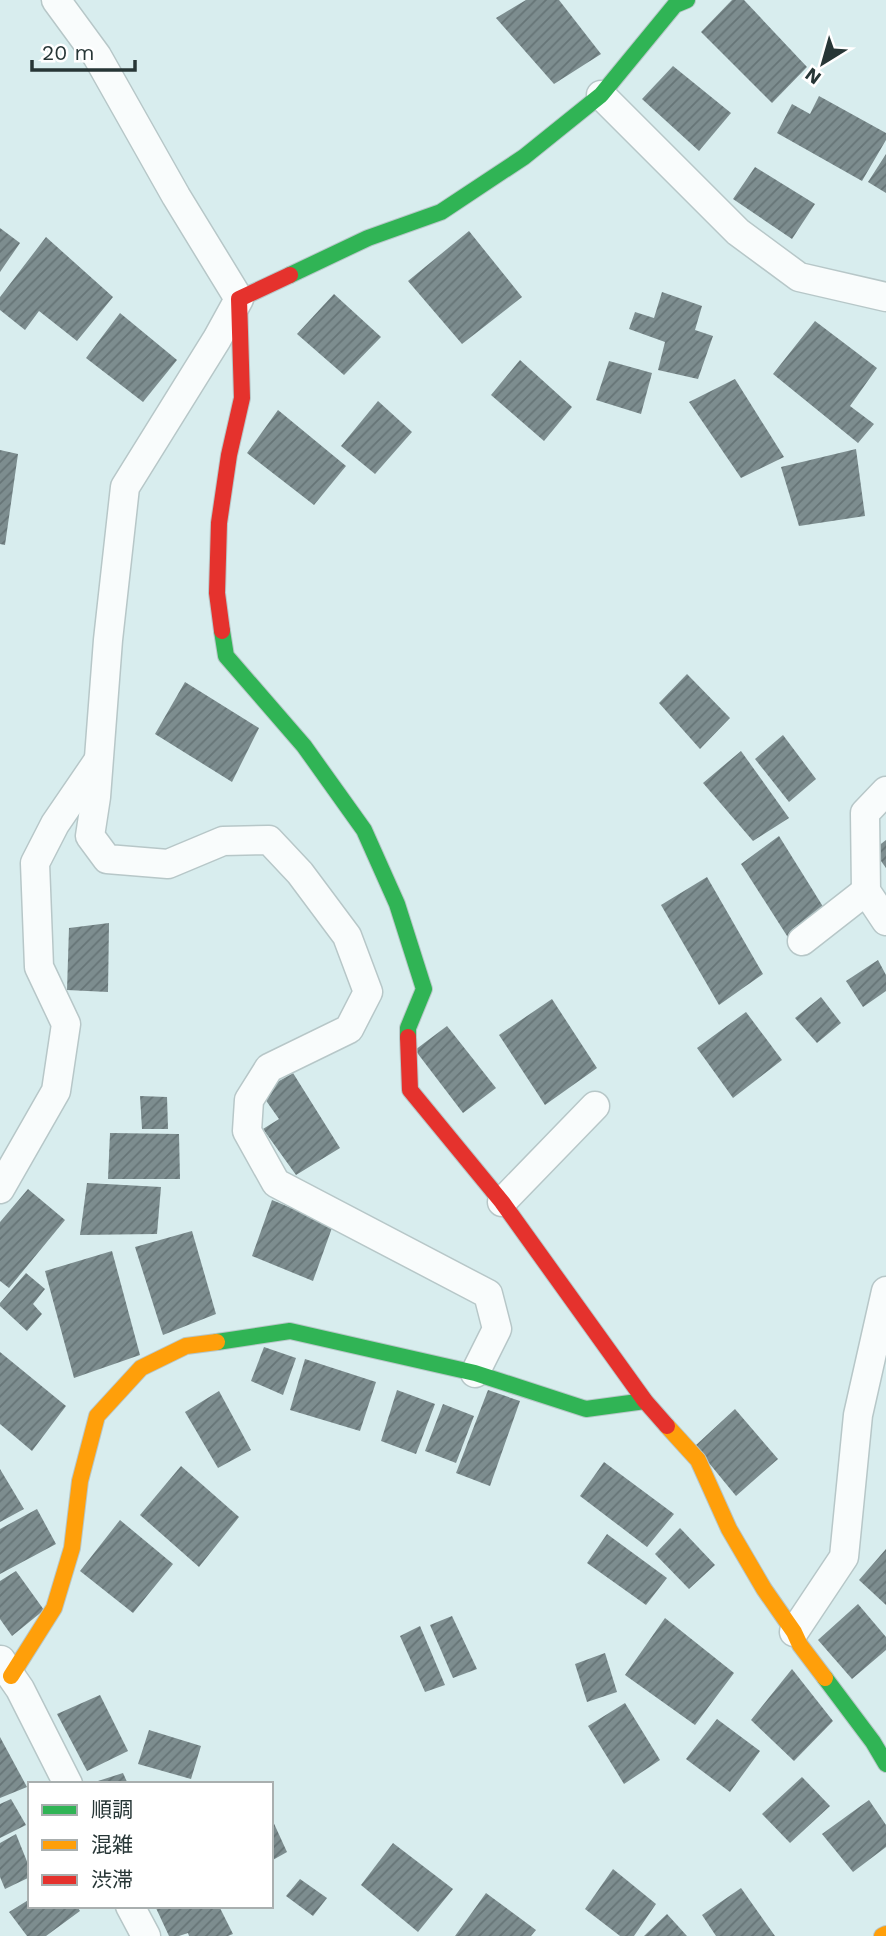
<svg xmlns="http://www.w3.org/2000/svg" width="886" height="1936" font-family="'Work Sans','Noto Sans JP',sans-serif">
<style>
.building{fill:url(#building-hatch)}
.lines{fill:none;stroke-linecap:round;stroke-linejoin:round}
.street-casing{stroke:#b7c7c8;stroke-width:31}
.fast-casing{stroke:#b7c7c8;stroke-width:18}
.slow-casing{stroke:#b7c7c8;stroke-width:18}
.jam-casing{stroke:#b7c7c8;stroke-width:18}
.street{stroke:#f9fcfc;stroke-width:28}
.fast{stroke:#30b455;stroke-width:16}
.slow{stroke:#ff9f0a;stroke-width:16}
.jam{stroke:#e5322d;stroke-width:16}
</style>
<defs>
<pattern id="building-hatch" width="6" height="6" patternUnits="userSpaceOnUse" patternTransform="scale(1.75)"><rect width="6" height="6" fill="#7d8d8f"/><path d="M-1 1l2-2M0 6l6-6M5 7l2-2" fill="none" stroke="#667476"/></pattern>
</defs>
<rect width="100%" height="100%" fill="#d8edee"/>
<g class="building">
<path d="M526 0H559L601 54 554 84 496 18Z"/>
<path d="M732 0H744L807 67 772 103 701 32Z"/>
<path d="M673 66 731 113 699 151 642 99Z"/>
<path d="M819 96 886 133V140L862 181 777 133 792 104 810 114Z"/>
<path d="M886 154V193L868 182Z"/>
<path d="M755 167 815 204 792 239 733 199Z"/>
<path d="M0 228 20 243 0 272Z"/>
<path d="M469 231 522 297 462 344 408 281Z"/>
<path d="M46 237 113 297 77 341 39 311 25 330 0 310V297Z"/>
<path d="M662 292 702 306 695 330 713 336 698 379 658 370 665 342 629 329 635 312 654 318Z"/>
<path d="M334 294 381 337 344 375 297 334Z"/>
<path d="M120 313 177 360 143 402 86 358Z"/>
<path d="M815 321 877 368 850 406 874 424 858 443 773 374Z"/>
<path d="M520 360 572 407 544 441 491 395Z"/>
<path d="M609 361 652 373 641 414 596 400Z"/>
<path d="M735 379 784 457 741 478 689 402Z"/>
<path d="M378 401 412 432 375 474 341 446Z"/>
<path d="M278 410 346 466 314 505 247 453Z"/>
<path d="M856 449 865 516 799 526 781 467Z"/>
<path d="M0 450 18 454 5 545 0 544Z"/>
<path d="M687 674 730 718 700 749 659 703Z"/>
<path d="M185 682 259 728 232 782 155 734Z"/>
<path d="M783 735 816 779 789 802 755 759Z"/>
<path d="M741 751 789 818 753 841 703 783Z"/>
<path d="M779 836 827 913 789 939 741 864Z"/>
<path d="M886 840V868L873 850Z"/>
<path d="M707 877 763 974 719 1005 661 905Z"/>
<path d="M109 923 108 992 67 990 69 928Z"/>
<path d="M878 960 886 975V991L863 1007 846 981Z"/>
<path d="M821 997 841 1023 817 1043 795 1018Z"/>
<path d="M552 999 597 1068 545 1105 499 1035Z"/>
<path d="M746 1012 782 1060 733 1098 697 1048Z"/>
<path d="M447 1026 496 1088 463 1113 415 1050Z"/>
<path d="M293 1073 340 1148 296 1175 263 1129 279 1119 260 1092Z"/>
<path d="M140 1096 167 1097 168 1129H142Z"/>
<path d="M110 1133 179 1134 180 1179H108Z"/>
<path d="M87 1183 161 1187 157 1234 80 1235Z"/>
<path d="M28 1189 65 1220 9 1288 0 1281V1222Z"/>
<path d="M272 1200 333 1225 313 1281 252 1256Z"/>
<path d="M192 1231 216 1314 163 1335 135 1247Z"/>
<path d="M112 1251 140 1355 74 1378 45 1271Z"/>
<path d="M26 1273 45 1289 33 1304 42 1314 27 1331 0 1306V1303Z"/>
<path d="M264 1347 296 1358 283 1395 251 1381Z"/>
<path d="M0 1352 66 1406 32 1451 0 1424Z"/>
<path d="M305 1359 376 1382 360 1431 290 1410Z"/>
<path d="M397 1390 435 1404 416 1454 381 1441Z"/>
<path d="M488 1390 520 1401 490 1486 456 1473Z"/>
<path d="M219 1391 251 1450 218 1468 185 1412Z"/>
<path d="M443 1404 474 1416 456 1463 425 1451Z"/>
<path d="M735 1409 778 1459 736 1496 695 1446Z"/>
<path d="M604 1462 674 1514 647 1547 580 1496Z"/>
<path d="M181 1466 239 1517 199 1567 140 1515Z"/>
<path d="M0 1469 24 1509 0 1522Z"/>
<path d="M37 1509 56 1544 0 1574V1529Z"/>
<path d="M120 1520 173 1564 133 1613 80 1571Z"/>
<path d="M680 1528 715 1565 689 1589 655 1554Z"/>
<path d="M607 1534 667 1578 646 1605 587 1563Z"/>
<path d="M886 1549V1605L859 1580Z"/>
<path d="M16 1571 44 1610 12 1636 0 1619V1581Z"/>
<path d="M858 1604 886 1637V1650L852 1679 818 1640Z"/>
<path d="M452 1616 477 1669 453 1678 430 1625Z"/>
<path d="M665 1618 734 1673 695 1725 625 1675Z"/>
<path d="M420 1626 445 1685 425 1692 400 1636Z"/>
<path d="M605 1653 617 1692 587 1702 575 1664Z"/>
<path d="M792 1669 833 1721 794 1761 751 1720Z"/>
<path d="M100 1695 128 1751 87 1771 57 1714Z"/>
<path d="M625 1703 660 1760 624 1784 588 1726Z"/>
<path d="M717 1719 760 1751 730 1792 686 1759Z"/>
<path d="M149 1730 201 1746 191 1779 138 1764Z"/>
<path d="M0 1737 27 1787 0 1798Z"/>
<path d="M123 1773 128 1784H100L98 1781Z"/>
<path d="M802 1777 830 1806 790 1843 762 1814Z"/>
<path d="M11 1799 26 1825 0 1838V1804Z"/>
<path d="M869 1800 886 1825V1847L853 1872 822 1834Z"/>
<path d="M271 1817 287 1852 271 1861Z"/>
<path d="M16 1834 30 1869V1877L5 1889 0 1877V1843Z"/>
<path d="M393 1843 453 1889 418 1932 361 1885Z"/>
<path d="M613 1869 656 1904 634 1936H620L585 1909Z"/>
<path d="M300 1879 327 1898 313 1916 286 1896Z"/>
<path d="M741 1888 775 1936H716L702 1915Z"/>
<path d="M486 1893 536 1930 531 1936H455Z"/>
<path d="M30 1899V1906H77L80 1911 46 1936H27L9 1912Z"/>
<path d="M155 1906H219L233 1934 228 1936H189L188 1933 179 1936H169Z"/>
<path d="M667 1914 687 1936H644Z"/>
</g>
<g class="lines">
<g class="street-casing">
<g id="street">
<path d="M56 0 97 56 176 196 239 299 217 339 125 487 108 640 96 797 90 836 107 859 168 864 223 841 269 840 300 873 347 936 368 992 349 1029 269 1068 249 1100 247 1131 276 1183 488 1294 497 1329 475 1373"/>
<path d="M601 95 738 232 799 277 886 297"/>
<path d="M886 791 865 813 866 891 886 921"/>
<path d="M802 941 866 891"/>
<path d="M0 1189 56 1091 66 1024 39 967 35 863 55 824 98 761"/>
<path d="M502 1202 595 1106"/>
<path d="M794 1632 844 1557 858 1415 886 1291"/>
<path d="M1 1660 11 1676 20 1689 68 1784"/>
<path d="M130 1906 146 1936"/>
</g>
</g>
<g class="fast-casing">
<g id="fast">
<path d="M290 275 368 238 441 212 524 157 601 95 675 5 687 0"/>
<path d="M222 631 226 656 304 746 364 830 397 904 424 989 408 1028V1037"/>
<path d="M217 1342 290 1331 475 1373 586 1409 645 1401"/>
<path d="M825 1678 873 1742 886 1764"/>
</g>
</g>
<g class="slow-casing">
<g id="slow">
<path d="M667 1426 698 1460 729 1529 764 1589 794 1632 800 1645 825 1678"/>
<path d="M11 1676 54 1608 72 1548 80 1481 97 1416 141 1368 186 1346 217 1342"/>
<path d="M882 1936 886 1934"/>
</g>
</g>
<g class="jam-casing">
<g id="jam">
<path d="M222 631 217 593 219 523 229 455 242 398 239 299 290 275"/>
<path d="M408 1037 410 1090 502 1202 645 1401 667 1426"/>
</g>
</g>
<use href="#street" class="street"/>
<use href="#fast" class="fast"/>
<use href="#slow" class="slow"/>
<use href="#jam" class="jam"/>
</g>
<rect x="28" y="1782" width="245" height="126" fill="#ffffff" stroke="#a9afaf" stroke-width="2"/>
<rect x="42" y="1805" width="35" height="10" fill="#30b455" stroke="#a9afaf" stroke-width="2"/>
<text x="91" y="1817" font-size="21" fill="#273636">順調</text>
<rect x="42" y="1840" width="35" height="10" fill="#ff9f0a" stroke="#a9afaf" stroke-width="2"/>
<text x="91" y="1852" font-size="21" fill="#273636">混雑</text>
<rect x="42" y="1875" width="35" height="10" fill="#e5322d" stroke="#a9afaf" stroke-width="2"/>
<text x="91" y="1887" font-size="21" fill="#273636">渋滞</text>
<g transform="translate(823 63) rotate(217)" stroke="#ffffff" stroke-width="5" paint-order="stroke">
<path d="M0-5L12 26L0 18L-12 26Z" fill="#273636"/>
<text y="-10" font-size="19" font-weight="bold" text-anchor="middle" fill="#273636">N</text>
</g>
<path d="M32 60v10h103v-10" fill="none" stroke="#273636" stroke-width="3.5"/>
<text x="42" y="60" font-size="21" fill="#273636" stroke="#ffffff" stroke-width="5" paint-order="stroke">20 m</text>
</svg>
